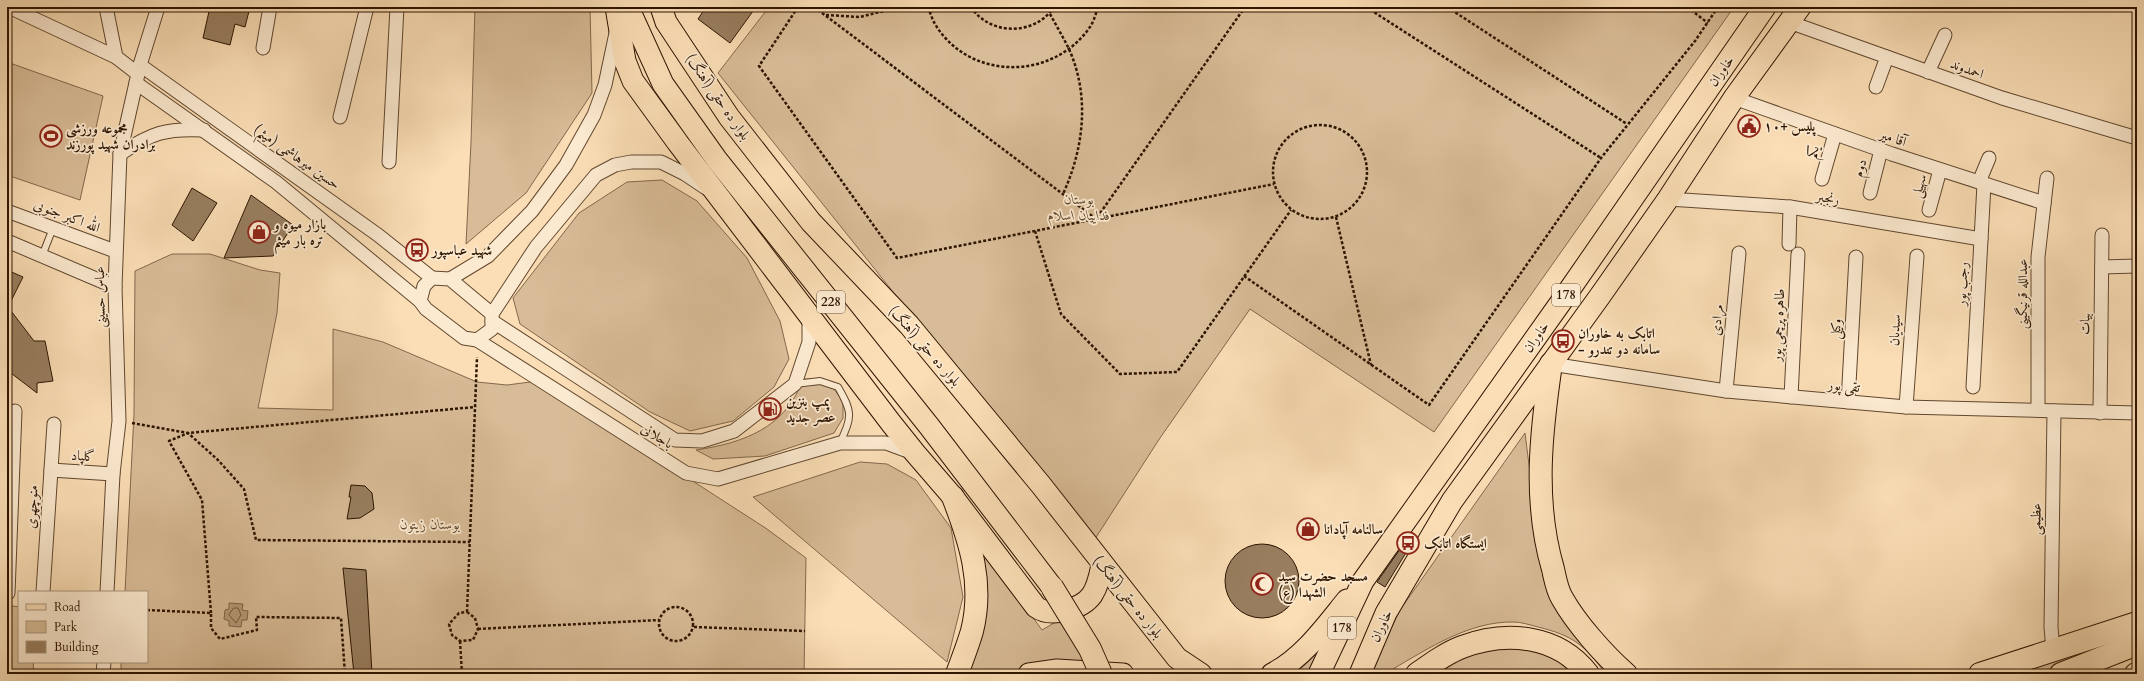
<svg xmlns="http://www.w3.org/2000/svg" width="2144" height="681" font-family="Cardo,Amiri,serif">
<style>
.green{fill:#d8bc97;stroke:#82684c}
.water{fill:#b59a78;stroke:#7f6548}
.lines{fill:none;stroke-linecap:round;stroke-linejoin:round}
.shore{stroke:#71583c;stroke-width:1}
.building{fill:#987e5f;stroke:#2d1501}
.lane-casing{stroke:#60472e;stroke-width:8}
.street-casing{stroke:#60472e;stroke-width:15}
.primary-casing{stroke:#2d1501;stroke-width:23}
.highway-casing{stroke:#2d1501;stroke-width:24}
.path{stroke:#2d1501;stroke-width:2.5;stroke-dasharray:3 2;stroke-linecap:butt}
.lane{stroke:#fcead0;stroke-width:6}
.street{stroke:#fcead0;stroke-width:13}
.primary{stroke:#fbdeb6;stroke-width:21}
.highway{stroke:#fbdeb6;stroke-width:22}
.highway-bridge-casing{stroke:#2d1501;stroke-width:24;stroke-linecap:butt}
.highway-bridge{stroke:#fbdeb6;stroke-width:22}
.labels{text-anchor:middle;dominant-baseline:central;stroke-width:3.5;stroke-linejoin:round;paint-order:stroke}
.shield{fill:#fcead0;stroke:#6b553f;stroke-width:1}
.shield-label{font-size:13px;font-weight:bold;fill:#2d1501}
.street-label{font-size:14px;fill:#2d1501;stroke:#fcead0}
.poi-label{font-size:14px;font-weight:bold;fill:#2d1501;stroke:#fcead0;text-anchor:start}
.park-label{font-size:14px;font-style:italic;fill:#60472e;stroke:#fcead0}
</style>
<rect width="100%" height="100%" fill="#fbdeb6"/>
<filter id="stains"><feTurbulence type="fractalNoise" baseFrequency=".005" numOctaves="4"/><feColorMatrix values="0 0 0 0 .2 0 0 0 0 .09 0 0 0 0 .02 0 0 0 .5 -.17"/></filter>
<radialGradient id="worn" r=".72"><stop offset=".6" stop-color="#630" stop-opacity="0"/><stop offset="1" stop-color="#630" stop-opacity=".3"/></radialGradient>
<g class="green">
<path d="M475 7H590L592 93 526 193 466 244 471 142Z"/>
<path d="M769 7H1734L1434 432 1250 309 1160 438 1093 542 718 73Z"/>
<path d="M7 62 103 96 80 200 7 175Z"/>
<path d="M662 180 697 201 747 258 780 321 789 359 774 387 733 421 690 431 650 412 520 324 513 298 579 213 627 182Z"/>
<path d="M172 254H210L260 270 280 273 277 313 258 408 333 410V329L383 342 477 382 507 385 538 381 767 529 806 558 804 674H121V662H147V592H125L134 414 135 271Z"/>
<path d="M803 379H819L831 385 843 401V418L834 433 765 456 713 459 696 450C743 443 786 428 803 379Z"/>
<path d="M1525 433 1539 545 1616 674H1606C1583 644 1574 636 1538 627 1530 625 1521 622 1514 622 1470 621 1429 648 1393 669L1390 674H1372L1383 645 1400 610Z"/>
<path d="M860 462 887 464 916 480 951 528 963 597 947 662 753 497Z"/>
<path d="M979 544 1042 630 1061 619 1085 663 1033 666 1006 674H966Z"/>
<path d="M7 605 19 607V662H33L34 672 62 674H7Z"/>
<path d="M1339 618 1309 674H1295L1312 658Z"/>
<path d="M2137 636 2036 674H2001Z"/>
<path d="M1494 644 1538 646 1577 674H1426Z"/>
</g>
<path class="water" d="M229 603 243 604 242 610 248 611 247 620H242L241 627 229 626V621L224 619 225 610 229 609Z"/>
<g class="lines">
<path class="shore" d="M234 608H238L241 615 236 623 229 615Z"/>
</g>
<g class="building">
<path d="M210 7H250L245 27 235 24 230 45 203 38Z"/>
<path d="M706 7H756L730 43 698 19Z"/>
<path d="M192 188 217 203 193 241 172 225Z"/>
<path d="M251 195 293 225 273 256 224 258Z"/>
<path d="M7 270 23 277 8 307 34 341H45L53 381 37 383V393L7 370Z"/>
<path d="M351 485 365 486 372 493 374 509 360 518 347 519 351 497H349Z"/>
<path d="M1410 535 1415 538 1385 587 1377 582Z"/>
<circle cx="1262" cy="581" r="37"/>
<path d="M343 568 366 570 372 674H354Z"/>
</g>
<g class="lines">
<g class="lane-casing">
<g id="lane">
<path d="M42 256 53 228"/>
<path d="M795 384 820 381 838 387C853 413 852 416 840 443"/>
</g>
</g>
<g class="street-casing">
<g id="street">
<path d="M9 7 116 57 138 74"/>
<path d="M106 7 116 57"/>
<path d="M1789 22 2002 98 2137 138"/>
<path d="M263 48 270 7"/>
<path d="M140 65 378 235 432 278"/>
<path d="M1928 72 1945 35"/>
<path d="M136 83 276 182 420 301"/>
<path d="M1876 87 1887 57"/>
<path d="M1734 98 1892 154 2044 203"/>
<path d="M340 117 367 7"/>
<path d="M120 154C151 133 166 128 204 130"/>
<path d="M389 162 397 7"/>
<path d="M1822 179 1835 134"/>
<path d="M1979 182 1989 158"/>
<path d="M1870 193 1881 150"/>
<path d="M1668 199 1790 207 1981 239"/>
<path d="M1929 210 1940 170"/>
<path d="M7 211 115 251"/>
<path d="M7 241 115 287"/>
<path d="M1789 244 1790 207"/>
<path d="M2102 267 2137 266"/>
<path d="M432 278 450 279 492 314V329L477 340 464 338 426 309 420 301 424 286Z"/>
<path d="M450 279 488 256 532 211 566 165 594 115 605 85 616 33"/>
<path d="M492 314 536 247 596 175 615 165 631 162H661L685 174 706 188"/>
<path d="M492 321 675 440 702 441 734 431 795 384 809 342V315"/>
<path d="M477 340 686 473 718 479 840 443H886L913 453"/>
<path d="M1551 364 1726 391 1906 407 2137 413"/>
<path d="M1973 387 1984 184"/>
<path d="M1726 391 1739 253"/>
<path d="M1791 397 1798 254"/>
<path d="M1848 402 1856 257"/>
<path d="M1906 407 1917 256"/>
<path d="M2038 410V257L2047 178"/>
<path d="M2100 413 2102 235"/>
<path d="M51 470 113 474"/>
<path d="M43 592 54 424"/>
<path d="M107 592 113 474 119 421 115 287 120 154 140 65 158 7"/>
<path d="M8 593 15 411"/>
<path d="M2053 651 2051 627 2054 411"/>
<path d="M103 674 104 662"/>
</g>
</g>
<g class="primary-casing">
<g id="primary">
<path d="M616 7 625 61 633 81 678 143 891 423 915 453 953 497 1036 607C1051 618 1082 609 1092 595 1098 586 1100 575 1102 565"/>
<path d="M628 7 663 84 717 160 929 426 1052 587"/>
<path d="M661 7 666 22 729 117 811 222 909 325 1041 485 1177 658 1201 674"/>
<path d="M1029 674 1057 670 1123 674"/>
<path d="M1272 674C1304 657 1325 627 1347 600"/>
<path d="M1319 674 1363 581 1561 302 1765 7"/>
<path d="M1360 674 1386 613 1452 501 1600 296 1668 199 1734 98 1800 7"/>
</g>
</g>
<g class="highway-casing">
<g id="highway">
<path d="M1551 364C1541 432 1533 501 1553 569 1555 578 1557 590 1562 598 1576 623 1604 655 1626 674"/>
<path d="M953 497C970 541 984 583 972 631 968 645 962 660 957 674"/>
<path d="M1417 674C1431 664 1446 653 1462 647 1506 630 1558 635 1588 674"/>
<path d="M1980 674 2137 623"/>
<path d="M2061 674 2137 644"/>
<path d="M2136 674H2137"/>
</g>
</g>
<g class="path">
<path d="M798 7 759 66 897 258 1274 184"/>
<path d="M814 7 1096 219 1245 7"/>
<path d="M928 7C930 12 932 19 935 24 969 81 1053 81 1090 27 1094 21 1096 13 1098 7"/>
<path d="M971 7C990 36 1035 36 1054 7"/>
<path d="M1366 7 1601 158"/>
<path d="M1447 7 1627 124"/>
<path d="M1687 7 1708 23"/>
<path d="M1050 14C1056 25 1063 37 1069 49 1090 96 1084 148 1063 194"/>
<path d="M826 15 860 17 900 7"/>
<circle cx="1320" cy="172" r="47"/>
<path d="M1336 217 1371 365"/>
<path d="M1035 231 1061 314 1120 374 1177 372 1291 210"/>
<path d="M1244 276 1429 405 1601 158 1695 41 1718 7"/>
<path d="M132 423 188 433 475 407"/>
<circle cx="676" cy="624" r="17"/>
<path d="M147 610 211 613V628L220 639 257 630 256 617 341 618 345 674"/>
<path d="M467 612 477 357"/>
<path d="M467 612 475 618 478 629 473 640 460 641 452 635 449 624 459 613Z"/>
<path d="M211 613 202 500 169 441 188 433 218 460 244 489 256 540 470 542"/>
<path d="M694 627 805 631"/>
<path d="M478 629 659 620"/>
<path d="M460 641 462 674"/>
</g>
<use href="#lane" class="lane"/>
<use href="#street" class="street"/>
<use href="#primary" class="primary"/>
<use href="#highway" class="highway"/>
<g class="highway-bridge-casing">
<path id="highway-bridge" d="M1052 587 1090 649 1101 674"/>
</g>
<use href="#highway-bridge" class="highway-bridge"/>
</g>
<defs>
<g id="civic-ring" transform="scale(1.15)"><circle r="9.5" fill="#fcead0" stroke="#8f2418" stroke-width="1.5"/><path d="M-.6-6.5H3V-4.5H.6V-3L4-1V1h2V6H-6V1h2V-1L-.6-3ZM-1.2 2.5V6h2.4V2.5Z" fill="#8f2418"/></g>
<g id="stadium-ring" transform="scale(1.15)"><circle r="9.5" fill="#fcead0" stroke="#8f2418" stroke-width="1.5"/><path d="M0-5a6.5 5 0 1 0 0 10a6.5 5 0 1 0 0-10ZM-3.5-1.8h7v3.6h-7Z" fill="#8f2418"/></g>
<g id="shop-ring" transform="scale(1.15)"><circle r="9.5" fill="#fcead0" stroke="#8f2418" stroke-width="1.5"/><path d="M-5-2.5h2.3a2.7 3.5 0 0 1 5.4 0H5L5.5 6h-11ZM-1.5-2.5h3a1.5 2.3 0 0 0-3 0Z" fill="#8f2418"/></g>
<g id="bus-ring" transform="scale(1.15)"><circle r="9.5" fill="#fcead0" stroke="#8f2418" stroke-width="1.5"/><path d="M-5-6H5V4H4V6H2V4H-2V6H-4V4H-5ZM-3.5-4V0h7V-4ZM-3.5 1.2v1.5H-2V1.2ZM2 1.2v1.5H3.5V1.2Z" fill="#8f2418"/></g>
<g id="fuel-ring" transform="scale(1.15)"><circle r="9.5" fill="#fcead0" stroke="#8f2418" stroke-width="1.5"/><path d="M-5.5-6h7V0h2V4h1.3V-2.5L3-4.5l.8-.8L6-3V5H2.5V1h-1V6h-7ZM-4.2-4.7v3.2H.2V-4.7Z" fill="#8f2418"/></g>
<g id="mosque-ring" transform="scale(1.15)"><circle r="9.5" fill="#fcead0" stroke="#8f2418" stroke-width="1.5"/><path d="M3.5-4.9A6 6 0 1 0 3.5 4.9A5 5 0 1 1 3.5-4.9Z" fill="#8f2418"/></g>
</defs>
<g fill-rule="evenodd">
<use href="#civic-ring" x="1749" y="126"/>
<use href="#stadium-ring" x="51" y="136"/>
<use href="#shop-ring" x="259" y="232"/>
<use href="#bus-ring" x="417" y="250"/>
<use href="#bus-ring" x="1563" y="341"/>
<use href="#fuel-ring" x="770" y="409"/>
<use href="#shop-ring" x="1308" y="529"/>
<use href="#bus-ring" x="1408" y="543"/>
<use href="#mosque-ring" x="1262" y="584"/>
</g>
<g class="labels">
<g class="shield">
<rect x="1552" y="284" width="28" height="22" rx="3"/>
<rect x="817" y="291" width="28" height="22" rx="3"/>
<rect x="1328" y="617" width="28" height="22" rx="3"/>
</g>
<g class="shield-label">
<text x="1566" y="295">178</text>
<text x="831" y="302">228</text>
<text x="1342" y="628">178</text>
</g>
<g class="street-label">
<text transform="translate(1967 69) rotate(20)">احمدوند</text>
<text transform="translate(1721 71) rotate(-55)">خاوران</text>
<text transform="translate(718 97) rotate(55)">بلوار ده حقی (آهنگ)</text>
<text transform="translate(1893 138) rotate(19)">آقا میر</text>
<text transform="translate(1813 152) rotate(-74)">یکم</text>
<text transform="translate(297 157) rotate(35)">حسین میرهاشمی (میثم)</text>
<text transform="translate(1860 168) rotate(-75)">دوم</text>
<text transform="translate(1919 186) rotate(-75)">سهیلی</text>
<text transform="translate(1828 198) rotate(10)">رنجبر</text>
<text transform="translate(67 216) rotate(21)">الله اکبر جنوبی</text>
<text transform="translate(1962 284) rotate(-87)">رجب پور</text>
<text transform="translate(2022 294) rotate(-90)">عبدالله قرنیگینی</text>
<text transform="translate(100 297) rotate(-91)">عباس حسینی</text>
<text transform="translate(1717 320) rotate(-85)">مرادی</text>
<text transform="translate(2085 324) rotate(-89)">بیات</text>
<text transform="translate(1778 325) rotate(-87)">طاهره پرچمی پور</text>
<text transform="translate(1836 329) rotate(-87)">وکیلی</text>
<text transform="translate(1895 330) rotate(-86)">سیدیان</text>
<text transform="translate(1536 337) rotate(-55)">خاوران</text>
<text transform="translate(925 346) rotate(49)">بلوار ده حقی (آهنگ)</text>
<text transform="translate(1844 386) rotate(5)">تقی پور</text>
<text transform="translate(657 436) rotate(32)">باجلانی</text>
<text transform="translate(83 456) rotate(4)">گلپاد</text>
<text transform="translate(32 507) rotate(-87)">منوچهری</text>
<text transform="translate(2036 519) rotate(-89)">عظیمی</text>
<text transform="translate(1128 597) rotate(51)">بلوار ده حقی (آهنگ)</text>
<text transform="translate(1381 626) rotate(-65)">خاوران</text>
</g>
<g class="poi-label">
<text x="1764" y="126">پلیس +۱۰</text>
<text x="66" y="128">مجموعه ورزشی<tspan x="66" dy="16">برادران شهید پورزند</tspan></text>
<text x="274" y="224">بازار میوه و<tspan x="274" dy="16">تره بار میثم</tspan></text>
<text x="432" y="250">شهید عباسپور</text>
<text x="1578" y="333">اتابک به خاوران<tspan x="1578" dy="16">- سامانه دو تندرو</tspan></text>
<text x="786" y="401">پمپ بنزین<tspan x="786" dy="16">عصر جدید</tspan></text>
<text x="1324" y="529">سالنامه آپادانا</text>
<text x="1424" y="543">ایستگاه اتابک</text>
<text x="1278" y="576">مسجد حضرت سید<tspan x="1278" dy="16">الشهدا (ع)</tspan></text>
</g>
<g class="park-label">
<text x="1079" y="199">بوستان<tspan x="1079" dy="16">فداییان اسلام</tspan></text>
<text x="430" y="524">بوستان زیتون</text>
</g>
</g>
<rect width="2144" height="681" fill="none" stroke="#fbdeb6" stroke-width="24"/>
<rect x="8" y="8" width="2128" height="665" fill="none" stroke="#2d1501" stroke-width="2"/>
<rect x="12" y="12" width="2120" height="657" fill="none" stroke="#2d1501"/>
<rect x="18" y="591" width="130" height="72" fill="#fcead0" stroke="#a9957d"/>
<rect x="26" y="604" width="20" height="6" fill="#fbdeb6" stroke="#a9957d"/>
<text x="54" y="611" font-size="12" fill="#2d1501">Road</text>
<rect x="26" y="621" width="20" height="12" fill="#d8bc97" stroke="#a9957d"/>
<text x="54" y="631" font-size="12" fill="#2d1501">Park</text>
<rect x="26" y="641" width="20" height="12" fill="#987e5f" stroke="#a9957d"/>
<text x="54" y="651" font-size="12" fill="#2d1501">Building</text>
<rect width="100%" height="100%" filter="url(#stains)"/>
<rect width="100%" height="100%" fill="url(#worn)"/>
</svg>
